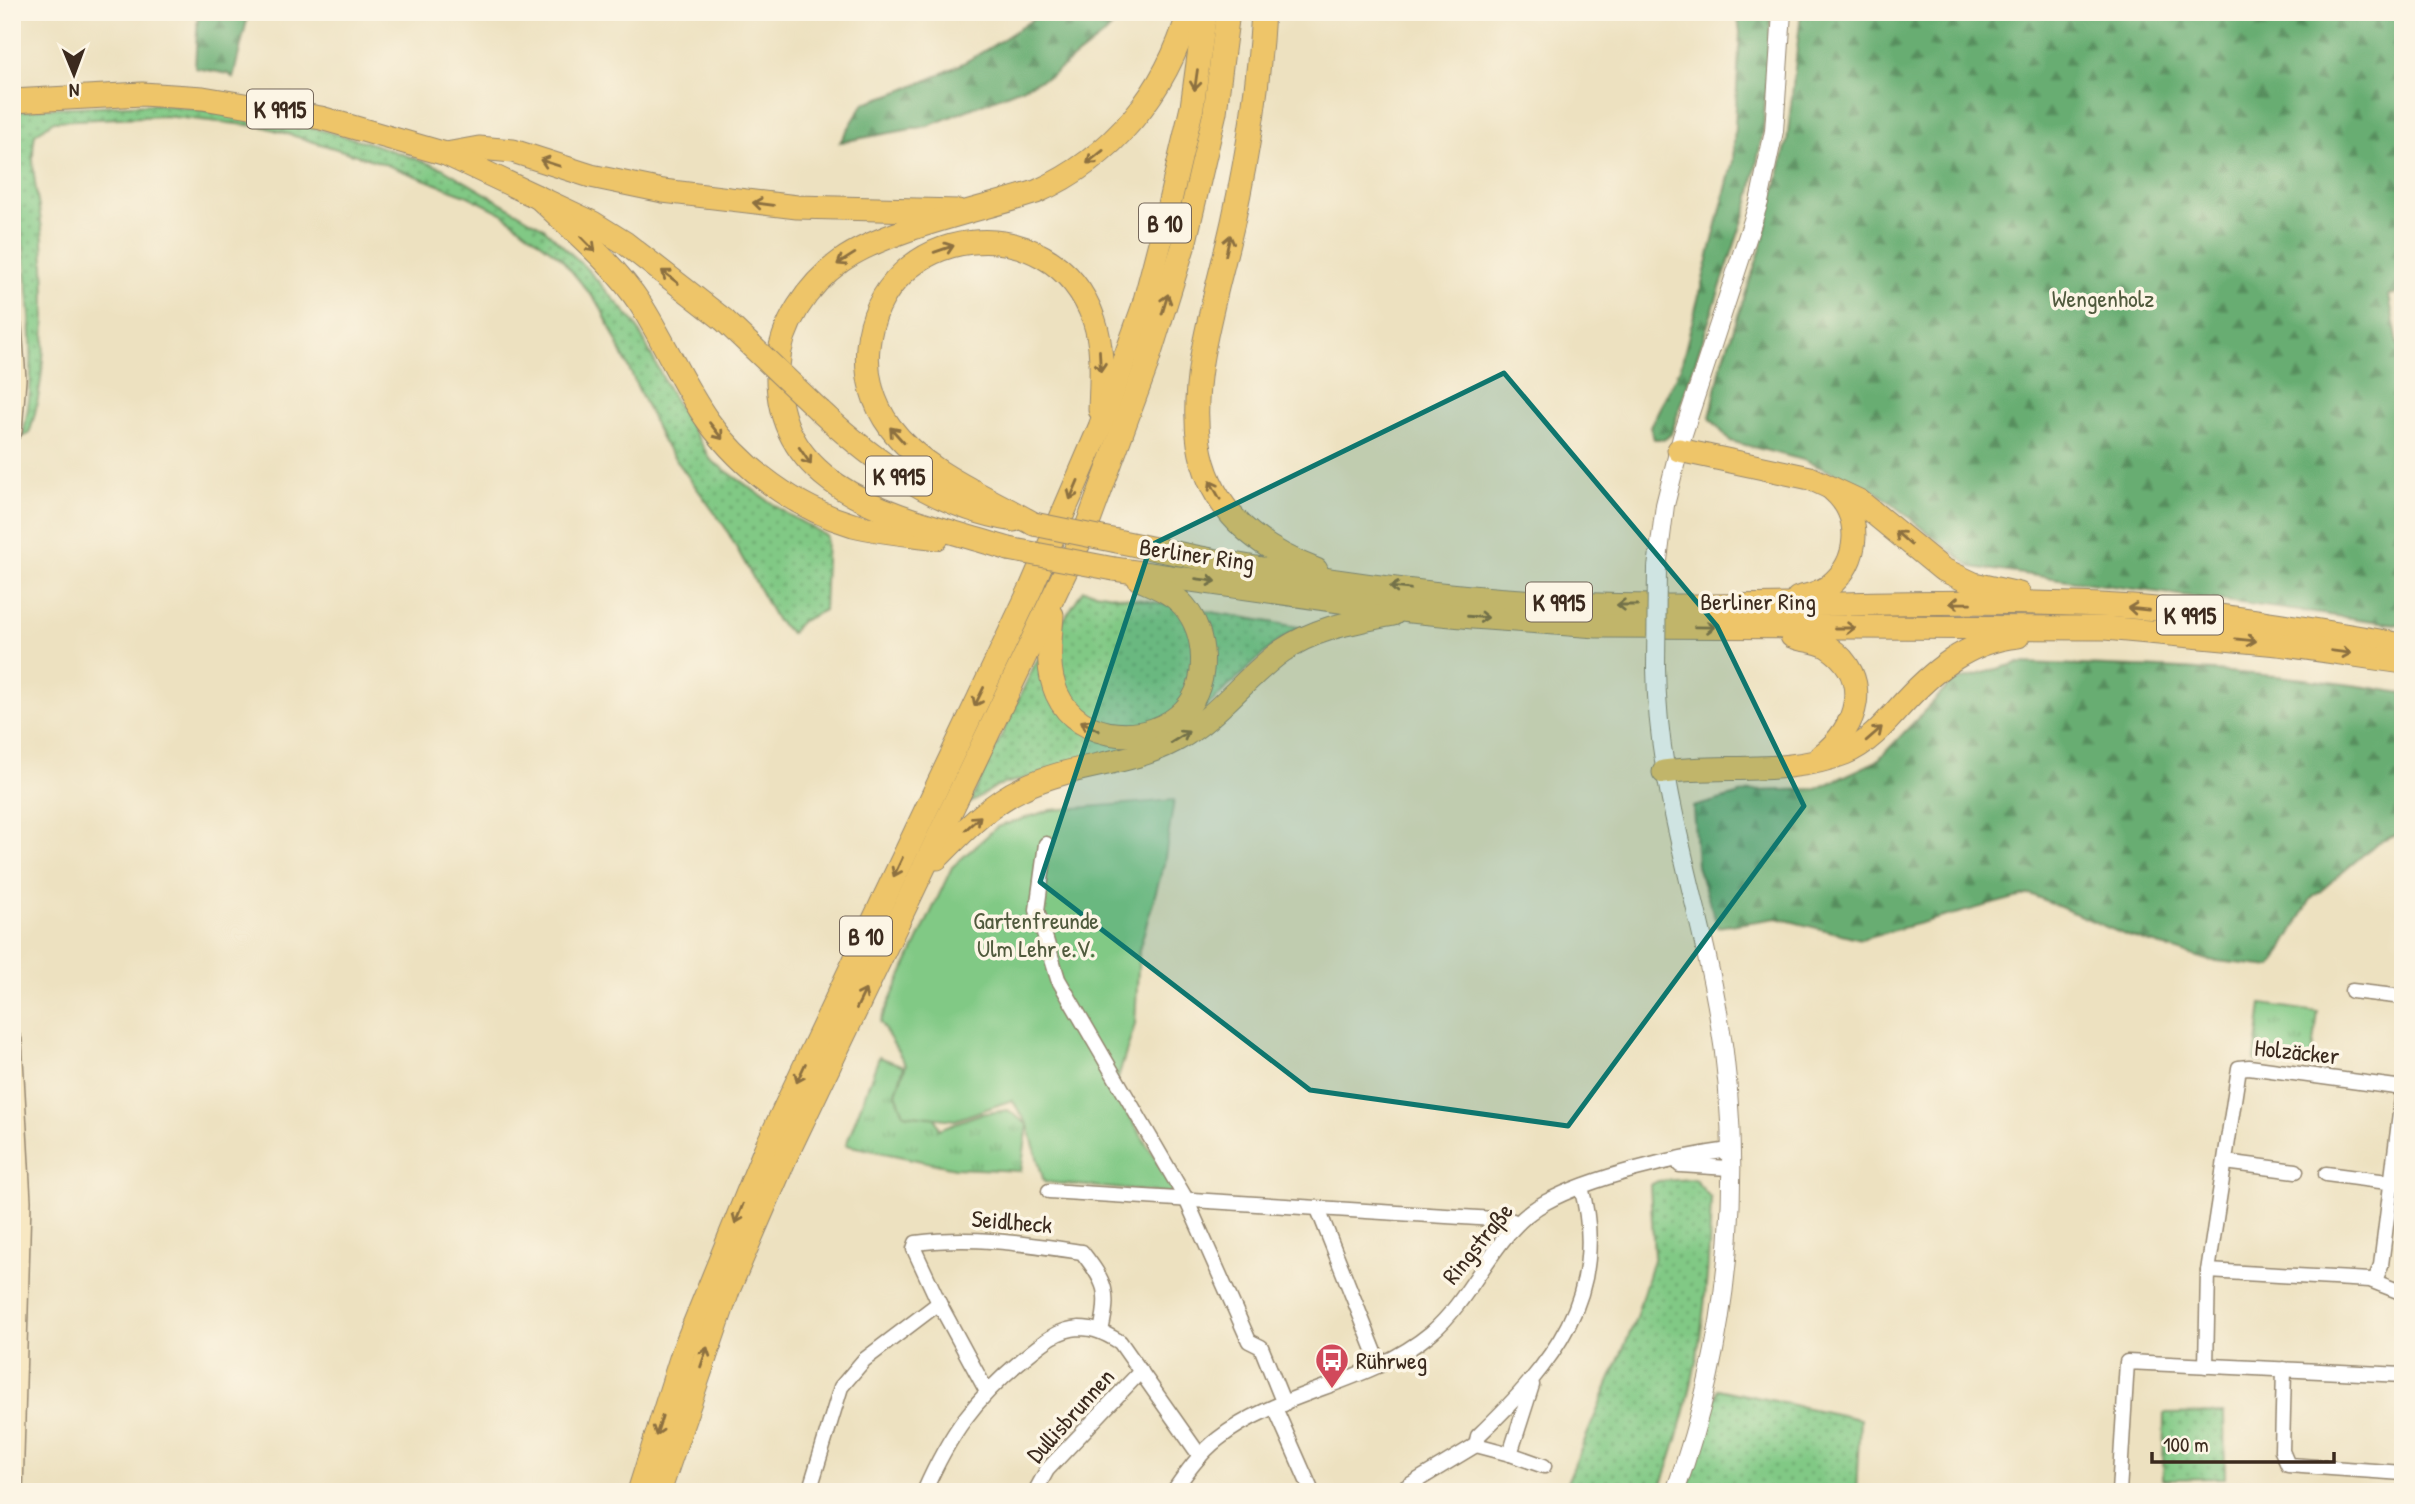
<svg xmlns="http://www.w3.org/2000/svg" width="2415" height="1504" font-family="'Patrick Hand',sans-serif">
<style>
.grass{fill:url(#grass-dots);stroke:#5e7a52;stroke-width:2}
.forest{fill:url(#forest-firs);stroke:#526c48;stroke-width:2}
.park{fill:url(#park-tufts);stroke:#5e7a52;stroke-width:2}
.garden{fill:#81c985;stroke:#5e7a52;stroke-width:2}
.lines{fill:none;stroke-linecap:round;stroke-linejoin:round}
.minor-casing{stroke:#94866f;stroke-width:17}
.tertiary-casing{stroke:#94866f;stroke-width:20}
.secondary-casing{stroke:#94866f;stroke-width:22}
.primary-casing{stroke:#94866f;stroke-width:25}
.trunk-casing{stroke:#94866f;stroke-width:25}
.minor{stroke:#fff;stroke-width:14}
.tertiary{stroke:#fff;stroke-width:18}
.secondary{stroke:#f8e8c3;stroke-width:19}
.primary{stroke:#eec569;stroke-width:23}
.trunk{stroke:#eec569;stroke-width:23}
.tertiary-bridge-casing{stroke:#94866f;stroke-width:20;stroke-linecap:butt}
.trunk-bridge-casing{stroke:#94866f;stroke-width:25;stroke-linecap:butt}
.tertiary-bridge{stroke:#fff;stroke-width:18}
.trunk-bridge{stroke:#eec569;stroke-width:23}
.oneway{stroke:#8c7040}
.marked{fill:#0f766e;fill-opacity:0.2;stroke:#0f766e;stroke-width:5;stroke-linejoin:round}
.labels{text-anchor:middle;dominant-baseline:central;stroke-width:7;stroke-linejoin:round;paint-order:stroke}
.shield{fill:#fcf5e5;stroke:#75675a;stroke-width:2}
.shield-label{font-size:23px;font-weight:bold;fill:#3b2a1e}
.park-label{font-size:24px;fill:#505a3d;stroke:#fcf5e5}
.street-label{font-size:24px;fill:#3b2a1e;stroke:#fcf5e5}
.poi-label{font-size:24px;fill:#3b2a1e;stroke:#fcf5e5;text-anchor:start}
</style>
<defs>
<pattern id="grass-dots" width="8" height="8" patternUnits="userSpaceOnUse" patternTransform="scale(1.75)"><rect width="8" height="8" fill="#81c985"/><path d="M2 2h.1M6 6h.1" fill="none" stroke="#6ba36c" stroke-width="1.8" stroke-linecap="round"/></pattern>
<pattern id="forest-firs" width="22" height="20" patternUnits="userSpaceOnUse" patternTransform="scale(1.75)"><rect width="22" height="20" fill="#68ad72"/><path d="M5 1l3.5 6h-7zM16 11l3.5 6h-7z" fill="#578d5d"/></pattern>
<pattern id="park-tufts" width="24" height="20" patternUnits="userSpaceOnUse" patternTransform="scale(1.75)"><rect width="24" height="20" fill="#81c985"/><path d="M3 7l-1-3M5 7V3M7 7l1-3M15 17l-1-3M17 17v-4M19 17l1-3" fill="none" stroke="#6ba36c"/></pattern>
</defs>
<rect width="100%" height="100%" fill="#fcf5e5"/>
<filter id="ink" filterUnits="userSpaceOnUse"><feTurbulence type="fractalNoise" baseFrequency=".0143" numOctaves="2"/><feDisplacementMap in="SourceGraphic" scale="14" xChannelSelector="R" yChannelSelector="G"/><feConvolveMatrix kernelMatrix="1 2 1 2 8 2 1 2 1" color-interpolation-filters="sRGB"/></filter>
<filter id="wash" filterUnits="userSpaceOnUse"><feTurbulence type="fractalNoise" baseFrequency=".00686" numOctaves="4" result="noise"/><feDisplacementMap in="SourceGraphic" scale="28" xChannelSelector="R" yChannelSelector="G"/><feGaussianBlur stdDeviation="1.57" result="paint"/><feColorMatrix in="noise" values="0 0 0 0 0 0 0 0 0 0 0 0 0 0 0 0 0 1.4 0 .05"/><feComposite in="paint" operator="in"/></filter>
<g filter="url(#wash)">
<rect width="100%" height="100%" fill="#ede1c0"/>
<g class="grass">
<path d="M157 104 282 120 367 142 442 168 544 228 587 269 635 323 672 396 711 460 787 514 827 536 824 610 800 622 791 633 777 621 725 527 663 442 600 306 560 257 502 213 468 196 379 162 265 127 164 116 54 121 35 134C28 170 41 205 43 241 46 300 48 379 29 434L22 437C48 342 12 213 12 113L43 108Z"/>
<path d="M1083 590 1299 627 1273 645 1186 726 1121 752 997 786 969 804 1035 664Z"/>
<path d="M1694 1179 1711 1198C1708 1307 1698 1389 1659 1492H1563L1635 1321 1654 1256 1650 1185 1658 1181Z"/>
<path d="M1718 1389 1860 1419 1856 1492H1687Z"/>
<path d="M2224 1413 2225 1478 2163 1479 2164 1414Z"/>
</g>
<g class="forest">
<path d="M198 12H249L233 78 229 74 195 68Z"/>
<path d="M1043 12H1126L1105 34 1051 76 928 126 840 142 864 103C937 82 982 55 1043 12Z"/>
<path d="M1737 12H1771L1763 132 1749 202 1671 434 1665 439H1654L1650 427 1681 366 1733 161 1740 32Z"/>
<path d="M1801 12H2403V293L2389 295 2398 344 2403 354V625L1971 567 1876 491 1803 460 1730 441 1710 418 1721 366 1760 251 1787 142Z"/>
<path d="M2018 663C2146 667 2276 670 2403 693V832L2377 843 2311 899 2272 967 2207 960 2125 935 2030 894 1861 939 1777 918 1718 927 1697 866 1693 807 1751 791 1817 789 1877 761 1952 682Z"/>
</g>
<g class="park">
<path d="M2262 1004 2318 1012 2311 1068 2255 1061Z"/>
<path d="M879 1057 904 1066 896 1093 904 1114 935 1117 939 1129 980 1114 1008 1110 1028 1125 1021 1171 955 1168 846 1145Z"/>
</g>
<path class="garden" d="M1174 800 1164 864 1139 950 1135 1024 1114 1091 1177 1194 1044 1182 1028 1125 1012 1100 955 1120 904 1114 896 1093 906 1065 880 1022 952 867 997 827 1051 810Z"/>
</g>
<g filter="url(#ink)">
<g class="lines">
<g class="minor-casing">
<g id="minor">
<path d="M1046 844 1037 910 1058 979 1186 1199 1249 1341 1261 1347 1284 1404"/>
<path d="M2352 991 2403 997"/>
<path d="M2225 1162 2296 1171"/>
<path d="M1680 1165 1729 1168"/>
<path d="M2326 1174 2403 1184"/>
<path d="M1049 1191 1510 1220 1518 1223"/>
<path d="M1318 1209 1380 1365"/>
<path d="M2208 1271 2370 1280 2403 1293"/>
<path d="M2375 1281 2381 1265 2403 1090"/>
<path d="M939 1303 986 1390"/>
<path d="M2206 1366 2208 1271 2239 1068 2249 1067 2403 1088"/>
<path d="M2284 1369 2282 1451 2288 1465 2403 1473"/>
<path d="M1275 1408 1312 1492"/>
<path d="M1476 1445 1510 1454 1532 1385"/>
<path d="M1510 1454 1544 1466"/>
<path d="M809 1492 841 1387 864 1360 939 1303 914 1249 916 1243C971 1235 1027 1244 1082 1252 1106 1283 1110 1292 1101 1331"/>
<path d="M924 1492C950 1433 974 1400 1023 1359 1040 1345 1057 1329 1079 1328 1096 1328 1106 1334 1120 1342L1200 1456"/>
<path d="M1035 1492 1047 1470 1141 1371"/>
<path d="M1173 1492C1186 1473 1200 1453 1218 1439 1280 1390 1369 1385 1431 1333 1475 1296 1494 1230 1546 1202 1592 1177 1676 1157 1729 1150"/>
<path d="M1398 1492 1476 1445 1478 1436C1551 1366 1611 1294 1581 1187"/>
<path d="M2119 1492 2127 1362 2403 1375"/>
</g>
</g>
<g class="tertiary-casing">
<g id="tertiary">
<path d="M1657 568 1665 505 1682 437 1759 202 1774 131 1782 12"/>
<path d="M1656 667C1657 780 1691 876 1713 985 1747 1152 1733 1332 1675 1492"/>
</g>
</g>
<g class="secondary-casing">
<g id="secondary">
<path d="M12 327 16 379 12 431"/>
<path d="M12 1041 21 1201 13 1492"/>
</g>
</g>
<g class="primary-casing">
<path id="primary" d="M12 101 142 94 203 98 321 118 446 154 479 148 513 151 591 176 663 191 797 207 958 211"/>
</g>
<g class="trunk-casing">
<g id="trunk">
<path d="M1263 12C1259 83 1248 153 1233 222 1202 360 1140 502 1316 570"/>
<path d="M446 154 593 223 625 243 724 320"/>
<path d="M538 197C574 231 614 264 641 305 665 343 682 384 708 421 743 469 795 508 853 525 880 532 909 534 937 538"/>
<path d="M820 411C876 463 936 507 1014 520"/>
<path d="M1679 450 1810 478 1859 501 1942 569 1974 584 2019 594"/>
<path d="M1034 524C986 496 924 473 890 427 873 404 865 375 868 347 880 222 1053 202 1094 320 1104 349 1101 381 1100 410"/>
<path d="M1117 541C1275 575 1438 600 1600 605 1767 610 1933 597 2100 605 2202 610 2303 628 2403 645"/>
<path d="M1009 549C912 518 772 499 778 367 780 325 808 285 841 261 886 229 980 210 1036 192 1113 158 1166 92 1189 12"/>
<path d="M1114 569 1410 611 1473 617 1597 626 2105 628 2278 644 2403 662"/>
<path d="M1798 598C1809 595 1820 593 1829 586 1860 562 1863 516 1833 490"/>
<path d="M1052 615C1050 642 1046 669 1057 694 1079 743 1150 747 1185 710 1210 683 1207 633 1184 606 1172 592 1155 586 1139 579"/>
<path d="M1792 636C1803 641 1817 640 1828 647 1873 677 1858 728 1821 756"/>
<path d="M1664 772C1724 764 1787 776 1845 753 1867 744 1883 726 1898 709 1931 672 1967 641 2018 636"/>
<path d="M937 858C963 832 989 804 1023 788 1071 764 1128 766 1176 740 1216 719 1245 677 1282 651 1315 628 1354 622 1393 614"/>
<path d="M639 1492 683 1352 765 1150 1031 588 1100 427 1143 308 1162 235 1192 107 1205 12"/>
<path d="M659 1492 729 1288 786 1156 1088 524 1145 369 1185 241 1215 112 1228 12"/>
</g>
</g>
<use href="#minor" class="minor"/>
<use href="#tertiary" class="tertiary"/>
<use href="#secondary" class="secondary"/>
<use href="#primary" class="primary"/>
<use href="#trunk" class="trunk"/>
<g class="tertiary-bridge-casing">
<path id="tertiary-bridge" d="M1656 667 1657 568"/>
</g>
<g class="trunk-bridge-casing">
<g id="trunk-bridge">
<path d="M724 320 820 411"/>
<path d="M1034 524 1117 541"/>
<path d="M1009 549 1114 569"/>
</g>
</g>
<use href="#tertiary-bridge" class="tertiary-bridge"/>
<use href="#trunk-bridge" class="trunk-bridge"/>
</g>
<defs><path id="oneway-shaft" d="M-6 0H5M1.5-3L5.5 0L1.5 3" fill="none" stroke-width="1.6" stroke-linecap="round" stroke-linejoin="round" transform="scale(1.75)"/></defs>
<g class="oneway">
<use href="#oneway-shaft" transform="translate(1196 80) rotate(98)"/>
<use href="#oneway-shaft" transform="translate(1095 157) rotate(141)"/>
<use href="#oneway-shaft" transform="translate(550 163) rotate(-162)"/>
<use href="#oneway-shaft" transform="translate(763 204) rotate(-173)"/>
<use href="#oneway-shaft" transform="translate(588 244) rotate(45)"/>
<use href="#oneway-shaft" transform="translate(1228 245) rotate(-77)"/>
<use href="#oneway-shaft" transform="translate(944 249) rotate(-19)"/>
<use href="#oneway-shaft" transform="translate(846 259) rotate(148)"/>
<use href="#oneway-shaft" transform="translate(670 277) rotate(-142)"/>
<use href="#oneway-shaft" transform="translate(1165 304) rotate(-73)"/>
<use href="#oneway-shaft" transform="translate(1100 361) rotate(87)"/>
<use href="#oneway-shaft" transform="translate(716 431) rotate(52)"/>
<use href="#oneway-shaft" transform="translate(897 435) rotate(-132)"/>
<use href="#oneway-shaft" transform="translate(805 456) rotate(56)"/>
<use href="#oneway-shaft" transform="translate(1074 490) rotate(113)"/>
<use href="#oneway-shaft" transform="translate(1215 490) rotate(-119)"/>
<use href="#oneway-shaft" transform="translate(1903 538) rotate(-138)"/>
<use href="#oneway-shaft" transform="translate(1206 580) rotate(7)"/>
<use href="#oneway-shaft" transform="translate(1400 588) rotate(-174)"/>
<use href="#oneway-shaft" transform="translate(1960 603) rotate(-179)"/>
<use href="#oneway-shaft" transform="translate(1627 605) rotate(-180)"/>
<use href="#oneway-shaft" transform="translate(2138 609) rotate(-174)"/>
<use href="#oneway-shaft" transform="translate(1478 617) rotate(4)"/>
<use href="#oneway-shaft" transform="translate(1705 627) rotate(1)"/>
<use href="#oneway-shaft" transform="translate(1845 628)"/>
<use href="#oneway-shaft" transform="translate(2246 640) rotate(6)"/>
<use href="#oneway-shaft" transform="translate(2341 652) rotate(7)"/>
<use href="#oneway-shaft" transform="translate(979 697) rotate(116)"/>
<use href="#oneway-shaft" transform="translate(1090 726) rotate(-151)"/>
<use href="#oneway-shaft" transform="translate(1874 734) rotate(-41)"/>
<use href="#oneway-shaft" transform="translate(1180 737) rotate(-32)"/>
<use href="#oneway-shaft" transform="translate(973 823) rotate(-42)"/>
<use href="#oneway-shaft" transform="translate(898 867) rotate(115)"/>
<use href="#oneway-shaft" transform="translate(861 999) rotate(-64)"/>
<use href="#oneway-shaft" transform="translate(801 1073) rotate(115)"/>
<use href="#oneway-shaft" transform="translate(739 1214) rotate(112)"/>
<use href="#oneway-shaft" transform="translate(704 1357) rotate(-71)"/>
<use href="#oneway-shaft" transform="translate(659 1426) rotate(108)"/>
</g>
</g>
<path class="marked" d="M1504 373 1717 626 1804 806 1568 1126 1310 1090 1040 882 1151 545Z"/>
<defs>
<g id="bus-pin" transform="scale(1.75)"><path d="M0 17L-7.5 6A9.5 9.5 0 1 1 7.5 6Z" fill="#d1495b" stroke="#fcf5e5"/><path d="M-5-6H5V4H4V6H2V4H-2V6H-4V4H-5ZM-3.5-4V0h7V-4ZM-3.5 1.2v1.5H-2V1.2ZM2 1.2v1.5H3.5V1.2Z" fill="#fff"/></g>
</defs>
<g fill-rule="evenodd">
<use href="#bus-pin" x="1332" y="1360"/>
</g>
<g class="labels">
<g class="shield">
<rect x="247" y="89.5" width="66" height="39" rx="5"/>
<rect x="1139" y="203.5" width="52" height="39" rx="5"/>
<rect x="866" y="456.5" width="66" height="39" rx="5"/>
<rect x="1526" y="582.5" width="66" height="39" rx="5"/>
<rect x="2157" y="595.5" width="66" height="39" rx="5"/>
<rect x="840" y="916.5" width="52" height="39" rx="5"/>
</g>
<g class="shield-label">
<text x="280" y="109">K 9915</text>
<text x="1165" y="223">B 10</text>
<text x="899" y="476">K 9915</text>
<text x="1559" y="602">K 9915</text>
<text x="2190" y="615">K 9915</text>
<text x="866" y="936">B 10</text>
</g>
<g class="park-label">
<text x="2103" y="298">Wengenholz</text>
<text x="1036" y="920">Gartenfreunde<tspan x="1036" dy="28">Ulm Lehr e.V.</tspan></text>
</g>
<g class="street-label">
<text transform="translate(1197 554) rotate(8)">Berliner Ring</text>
<text x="1758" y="601">Berliner Ring</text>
<text transform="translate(2297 1051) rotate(6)">Holzäcker</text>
<text transform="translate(1012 1221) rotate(5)">Seidlheck</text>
<text transform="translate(1477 1243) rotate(-51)">Ringstraße</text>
<text transform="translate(1070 1415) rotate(-48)">Dullisbrunnen</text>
</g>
<g class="poi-label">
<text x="1356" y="1360">Rührweg</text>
</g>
</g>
<rect width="2415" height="1504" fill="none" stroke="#fcf5e5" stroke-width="42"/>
<g transform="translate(74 74) rotate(179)" stroke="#fcf5e5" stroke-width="5" paint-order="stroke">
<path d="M0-5L12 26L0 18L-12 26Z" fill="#3b2a1e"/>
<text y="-10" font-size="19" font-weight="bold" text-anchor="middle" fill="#3b2a1e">N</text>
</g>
<path d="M2152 1452v10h182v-10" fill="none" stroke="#3b2a1e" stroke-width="3.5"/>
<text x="2163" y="1452" font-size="21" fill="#3b2a1e" stroke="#fcf5e5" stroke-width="5" paint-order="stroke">100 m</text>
</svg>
